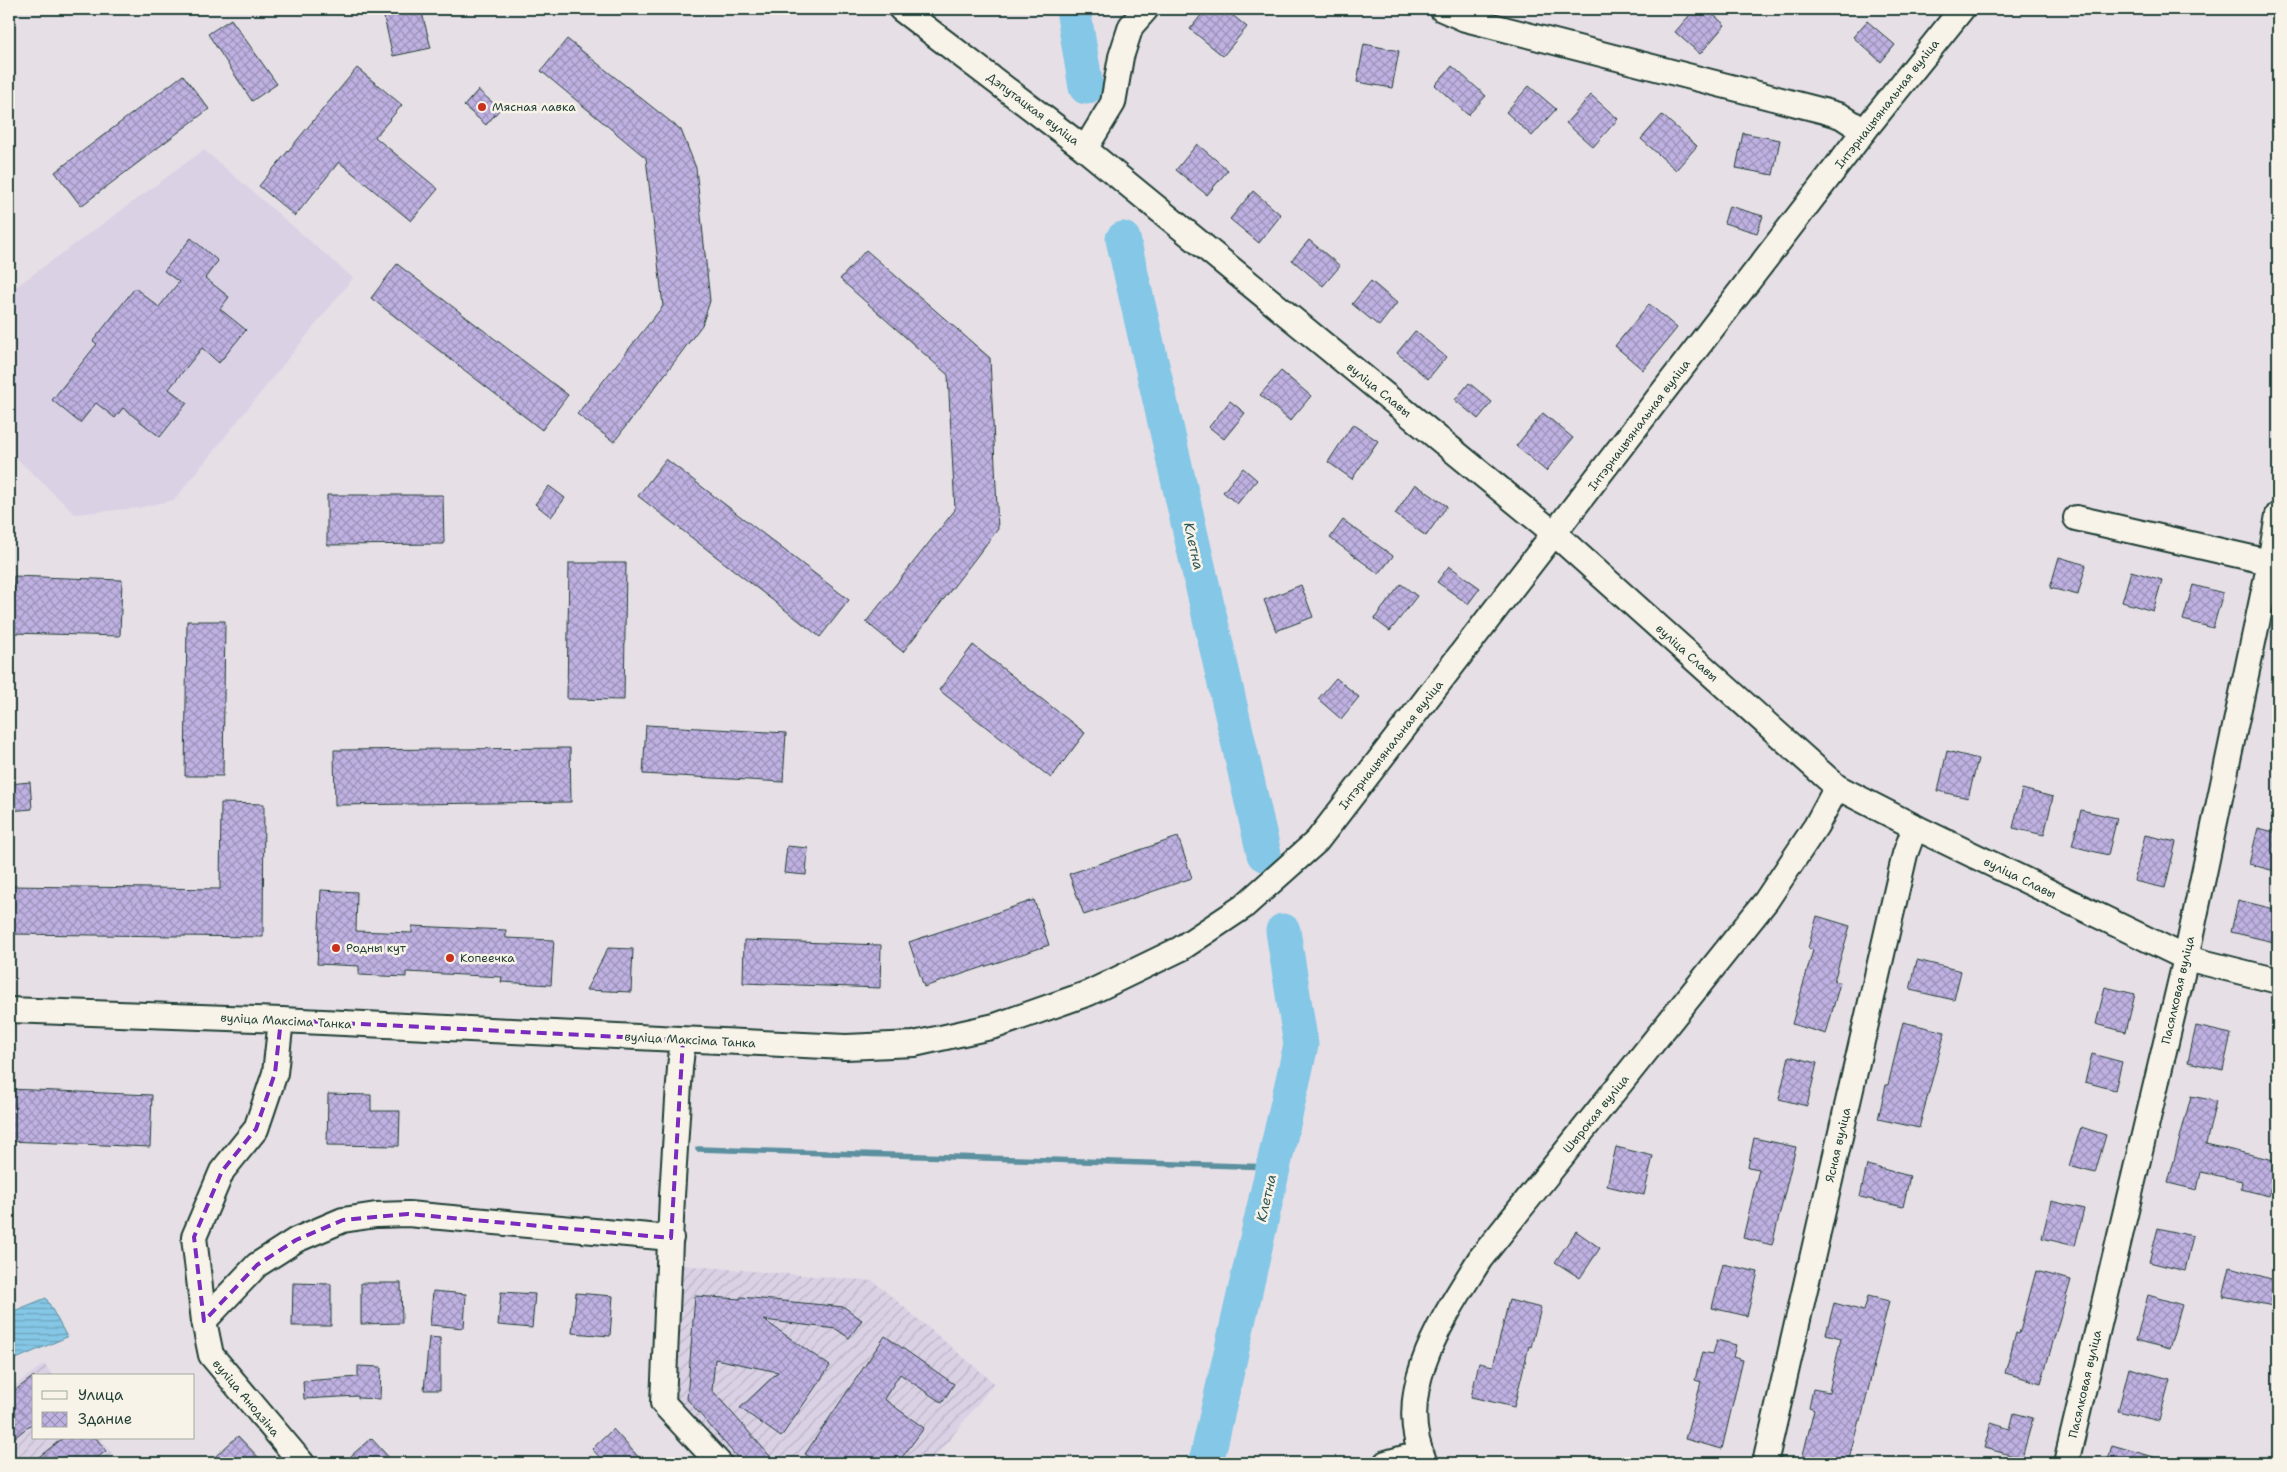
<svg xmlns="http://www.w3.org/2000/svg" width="2287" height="1472" font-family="'Shantell Sans',sans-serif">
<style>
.built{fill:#dad1e5}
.industrial{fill:url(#industrial-furrows)}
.water{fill:url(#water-rules);stroke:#5c909f}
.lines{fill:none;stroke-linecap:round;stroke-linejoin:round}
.stream{stroke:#5c909f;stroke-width:5.5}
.river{stroke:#85c7e6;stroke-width:35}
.building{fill:url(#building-cross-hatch);stroke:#1f3d34}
.street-casing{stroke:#1f3d34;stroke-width:28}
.street{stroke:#f7f3e8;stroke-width:24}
.marked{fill:none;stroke:#7b2cbf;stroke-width:4;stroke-dasharray:10 6;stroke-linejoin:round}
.poi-dot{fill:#c8321e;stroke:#f7f3e8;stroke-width:2}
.labels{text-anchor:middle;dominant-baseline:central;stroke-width:5;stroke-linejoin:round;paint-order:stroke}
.street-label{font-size:12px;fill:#1f3d34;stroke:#f7f3e8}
.poi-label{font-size:12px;fill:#1f3d34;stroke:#f7f3e8;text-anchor:start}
.water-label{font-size:14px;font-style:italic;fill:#335958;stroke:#f7f3e8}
</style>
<defs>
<pattern id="industrial-furrows" width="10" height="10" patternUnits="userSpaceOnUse" patternTransform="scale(1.25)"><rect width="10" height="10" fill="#dad1e5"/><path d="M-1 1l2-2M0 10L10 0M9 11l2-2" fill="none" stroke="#bbb4c5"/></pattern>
<pattern id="water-rules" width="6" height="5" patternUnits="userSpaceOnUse" patternTransform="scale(1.25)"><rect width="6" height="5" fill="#85c7e6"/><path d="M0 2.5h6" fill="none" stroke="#6ca3bb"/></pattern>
<pattern id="building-cross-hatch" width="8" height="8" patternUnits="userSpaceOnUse" patternTransform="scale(1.25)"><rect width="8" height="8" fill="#bfb1e2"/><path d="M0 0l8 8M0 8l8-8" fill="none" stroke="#9b91b8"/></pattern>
</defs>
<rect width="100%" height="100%" fill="#e6dfe6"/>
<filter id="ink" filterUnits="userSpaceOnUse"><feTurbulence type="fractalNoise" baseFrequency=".02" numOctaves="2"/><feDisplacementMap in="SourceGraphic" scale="10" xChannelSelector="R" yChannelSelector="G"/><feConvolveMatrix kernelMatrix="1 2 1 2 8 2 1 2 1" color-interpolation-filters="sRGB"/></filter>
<g filter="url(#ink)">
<path class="built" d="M204 150 353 278 174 500 137 508 75 514 9 451V292Z"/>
<g class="industrial">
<path d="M680 1265 873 1281 994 1383 931 1463H733L673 1400Z"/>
<path d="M44 1364 53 1376H34V1438H100L119 1463H9V1390Z"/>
</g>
<path class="water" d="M46 1298 67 1337 9 1362V1313Z"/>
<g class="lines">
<path class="stream" d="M698 1149 1273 1167"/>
<g class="river">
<path d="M1073 9 1086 87"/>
<path d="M1123 239 1264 854"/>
<path d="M1206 1463 1301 1045 1283 931"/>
</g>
</g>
<g class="building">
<path d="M382 9H421L431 48 393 56Z"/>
<path d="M1206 9H1225L1247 27 1223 56 1190 29Z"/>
<path d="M1695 9H1707L1725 25 1700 54 1675 32Z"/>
<path d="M231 19 277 84 252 101 208 34Z"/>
<path d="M1867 21 1895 45 1881 62 1853 37Z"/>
<path d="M567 39 681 130 696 168 710 301 702 325 614 442 577 414 663 306 646 158 541 71Z"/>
<path d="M1364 44 1399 51 1392 88 1357 82Z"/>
<path d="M1452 66 1486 96 1468 115 1435 85Z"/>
<path d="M357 68 402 105 375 137 438 189 411 221 339 162 295 216 259 186Z"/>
<path d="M183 75 209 109 81 206 55 172Z"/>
<path d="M1529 86 1556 109 1532 136 1506 112Z"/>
<path d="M478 90 500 109 486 125 464 106Z"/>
<path d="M1591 95 1618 119 1593 147 1566 123Z"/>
<path d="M1662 115 1697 146 1676 170 1641 139Z"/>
<path d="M1743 133 1780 140 1773 175 1736 168Z"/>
<path d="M1197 144 1228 170 1207 195 1176 170Z"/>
<path d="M1253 191 1281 215 1259 243 1230 219Z"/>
<path d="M1729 206 1763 216 1757 233 1724 223Z"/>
<path d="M191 238 218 261 205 278 229 297 220 309 246 330 219 363 202 348 169 389 187 403 160 437 123 408 115 418 96 403 80 423 52 400 97 344 93 341 135 288 159 307 179 282 164 271Z"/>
<path d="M1309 240 1340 266 1323 286 1292 260Z"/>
<path d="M866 250 990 358 998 529 903 652 866 622 955 510 948 375 840 279Z"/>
<path d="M397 264 568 395 542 430 371 298Z"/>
<path d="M1371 281 1397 303 1379 326 1352 304Z"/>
<path d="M1649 304 1677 328 1643 370 1615 346Z"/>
<path d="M1415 331 1446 357 1428 379 1397 353Z"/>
<path d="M1281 371 1311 396 1290 421 1260 395Z"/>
<path d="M1469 383 1492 402 1478 419 1455 400Z"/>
<path d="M1230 401 1245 413 1224 439 1209 427Z"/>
<path d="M1543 413 1573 438 1546 471 1516 446Z"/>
<path d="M1353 424 1378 441 1352 479 1328 462Z"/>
<path d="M666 459 849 600 820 637 638 496Z"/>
<path d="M1243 468 1257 480 1237 504 1223 492Z"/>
<path d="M1415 484 1447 506 1426 536 1395 514Z"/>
<path d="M549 486 565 498 551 517 535 504Z"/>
<path d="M327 495H443L444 544 327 545Z"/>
<path d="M1343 520 1393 556 1379 574 1330 538Z"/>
<path d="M2059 557 2086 565 2078 595 2050 588Z"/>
<path d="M569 563H626L624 700 567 699Z"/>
<path d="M1449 566 1480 588 1468 604 1437 582Z"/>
<path d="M2131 571 2162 580 2153 611 2122 602Z"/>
<path d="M14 576 122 580 120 636 12 633Z"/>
<path d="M1401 584 1417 596 1390 631 1374 619Z"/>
<path d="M1301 585 1313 617 1276 631 1264 600Z"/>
<path d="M2193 585 2223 593 2213 628 2183 620Z"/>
<path d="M187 621H225L223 776H185Z"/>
<path d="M973 645 1085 733 1051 778 939 690Z"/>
<path d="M1336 678 1359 697 1341 719 1318 699Z"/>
<path d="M646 725 786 733 783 782 643 774Z"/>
<path d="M570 748 571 802 335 805 334 750Z"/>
<path d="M1947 751 1978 759 1968 798 1938 791Z"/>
<path d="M30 782 32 809 9 811V784Z"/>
<path d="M2022 789 2053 797 2044 835 2013 828Z"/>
<path d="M221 803 264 804 263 937 9 934 10 886 220 889Z"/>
<path d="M2081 810 2117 818 2108 855 2072 846Z"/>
<path d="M2258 828 2278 833V872L2249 864Z"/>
<path d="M2145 835 2176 842 2165 888 2134 881Z"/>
<path d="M1178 837 1192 878 1084 915 1069 874Z"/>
<path d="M787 846 808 848 806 875 784 873Z"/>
<path d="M321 890 357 892 356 931 412 933V926L506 930V938L554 940 551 985 501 982 502 977 406 972V977L359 975V966L317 964Z"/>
<path d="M1034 900 1049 945 924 987 909 942Z"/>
<path d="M2238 900 2278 910V943L2231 932Z"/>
<path d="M1817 916 1850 926 1834 981 1840 983 1826 1034 1792 1024 1813 950 1808 948Z"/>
<path d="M744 940 881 945 880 988 743 983Z"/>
<path d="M608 948 633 949 631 992 586 990Z"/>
<path d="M1917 960 1961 971 1954 1000 1910 990Z"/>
<path d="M2105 987 2135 994 2126 1032 2096 1024Z"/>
<path d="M1903 1022 1945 1032 1919 1128 1878 1119 1886 1085H1888Z"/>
<path d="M2196 1026 2231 1034 2223 1070 2188 1062Z"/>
<path d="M2092 1054 2122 1062 2115 1090 2085 1082Z"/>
<path d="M1789 1056 1817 1063 1807 1106 1779 1099Z"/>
<path d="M9 1089 152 1095 150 1147 9 1141Z"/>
<path d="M328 1094 371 1095V1111H400L399 1146 327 1145Z"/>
<path d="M2191 1096 2216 1101 2206 1144 2278 1161 2269 1196 2241 1189 2242 1181 2201 1172 2197 1190 2168 1183Z"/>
<path d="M2081 1127 2106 1135 2095 1173 2069 1166Z"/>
<path d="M1754 1138 1796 1147 1772 1245 1743 1238 1759 1169 1748 1167Z"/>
<path d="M1616 1147 1653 1156 1644 1195 1607 1186Z"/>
<path d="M1867 1165 1910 1176 1903 1207 1860 1197Z"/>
<path d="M2051 1201 2084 1209 2075 1246 2042 1238Z"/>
<path d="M2158 1228 2193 1236 2185 1271 2149 1262Z"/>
<path d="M1576 1231 1600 1248 1580 1278 1555 1262Z"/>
<path d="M1723 1264 1758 1272 1747 1316 1712 1308Z"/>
<path d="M2230 1267 2278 1281V1307L2223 1296Z"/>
<path d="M2036 1271 2071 1280 2041 1383 2005 1373 2016 1333 2019 1334Z"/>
<path d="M293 1283 331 1284V1326H292Z"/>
<path d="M401 1283 402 1323 361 1324V1283Z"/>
<path d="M433 1291 466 1294 464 1328 430 1325Z"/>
<path d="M501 1292 535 1294 532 1328 498 1325Z"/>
<path d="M576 1293 613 1296 610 1336 572 1333Z"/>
<path d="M2148 1295 2182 1305 2169 1349 2136 1340Z"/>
<path d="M695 1296 740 1299 741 1297 844 1307 862 1320 849 1338 836 1329 764 1320 830 1366 781 1437 740 1408 778 1372 715 1359 712 1390 776 1463H742L687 1399Z"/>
<path d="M1868 1296 1889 1301 1861 1420H1859L1848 1463H1801L1814 1410 1809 1408 1813 1389 1829 1392 1841 1338 1826 1334 1834 1303 1864 1311Z"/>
<path d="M1509 1300 1541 1308 1531 1347 1529 1346 1514 1407 1471 1397 1479 1363 1493 1366Z"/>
<path d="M885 1336 954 1384 942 1403 900 1374 884 1399 924 1428 898 1463H819L805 1454Z"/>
<path d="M429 1337 440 1338V1390H424Z"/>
<path d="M1717 1340 1736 1345 1733 1357 1743 1360 1722 1449 1685 1439 1701 1382 1695 1380 1702 1352 1713 1354Z"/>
<path d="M358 1366 381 1367 380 1399 358 1398V1396L304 1399 303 1381 358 1377Z"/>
<path d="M2129 1368 2170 1379 2159 1421 2118 1411Z"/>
<path d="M34 1376V1422L9 1442V1395Z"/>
<path d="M2014 1413 2033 1418 2022 1458 1984 1448 1991 1423 2010 1429Z"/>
<path d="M613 1429 644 1463H605L592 1449Z"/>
<path d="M238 1436 264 1463H208Z"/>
<path d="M63 1438H96L106 1451 90 1463H31Z"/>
<path d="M371 1438 394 1463H343Z"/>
<path d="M2112 1445 2161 1459 2160 1463H2107Z"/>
</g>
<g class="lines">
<g class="street-casing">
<g id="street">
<path d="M901 9 1085 149 1555 534 1837 787 1915 827 2186 958 2278 981"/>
<path d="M1442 9 1465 19 1824 111 1841 116 1864 131"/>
<path d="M1085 149 1113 103 1121 57 1131 26 1146 9"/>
<path d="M2076 518 2278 564"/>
<path d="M9 1010 281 1020 846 1047 914 1044 995 1026 1089 993 1180 949 1243 907 1317 841 1864 131 1962 9"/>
<path d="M683 1040 680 1068 672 1196 663 1403 719 1463"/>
<path d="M204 1321 194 1237 222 1171 256 1129 275 1073 281 1020"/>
<path d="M302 1463 211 1355 204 1321 257 1265 296 1240 343 1220 376 1215 408 1214 671 1238"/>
<path d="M1386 1463 1404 1458 1422 1456"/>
<path d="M1425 1463C1391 1392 1444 1317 1480 1259L1766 901 1816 826 1837 787"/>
<path d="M1765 1463 1905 854 1915 827"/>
<path d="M2066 1463 2186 958 2270 562 2278 515"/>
</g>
</g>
<use href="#street" class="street"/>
</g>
</g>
<path class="marked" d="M281 1020 683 1040 671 1238 408 1214 343 1220 296 1240 257 1265 204 1321 194 1237 222 1171 256 1129 275 1073Z"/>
<g class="poi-dot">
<circle cx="482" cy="107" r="5"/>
<circle cx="336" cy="948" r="5"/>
<circle cx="450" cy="958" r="5"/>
</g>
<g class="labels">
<g class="street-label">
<text transform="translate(1887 104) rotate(-52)">Інтэрнацыянальная вуліца</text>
<text transform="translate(1033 109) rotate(37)">Дэпутацкая вуліца</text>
<text transform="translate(1379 390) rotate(39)">вуліца Славы</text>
<text transform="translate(1639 425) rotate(-53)">Інтэрнацыянальная вуліца</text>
<text transform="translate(1687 653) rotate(42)">вуліца Славы</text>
<text transform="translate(1391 745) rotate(-52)">Інтэрнацыянальная вуліца</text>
<text transform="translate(2020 878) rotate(26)">вуліца Славы</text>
<text transform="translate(2178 990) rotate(-77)">Пасялковая вуліца</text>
<text transform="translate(286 1021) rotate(3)">вуліца Максіма Танка</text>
<text transform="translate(690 1040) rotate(3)">вуліца Максіма Танка</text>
<text transform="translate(1596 1114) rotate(-51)">Шырокая вуліца</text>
<text transform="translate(1838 1145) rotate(-77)">Ясная вуліца</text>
<text transform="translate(2085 1384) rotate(-77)">Пасялковая вуліца</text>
<text transform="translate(246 1398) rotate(50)">вуліца Анодзіна</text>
</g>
<g class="poi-label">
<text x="492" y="107">Мясная лавка</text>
<text x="346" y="948">Родны кут</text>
<text x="460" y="958">Копеечка</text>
</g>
<g class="water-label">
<text transform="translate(1194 546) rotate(77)">Клетна</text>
<text transform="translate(1266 1198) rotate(-77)">Клетна</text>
</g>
</g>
<rect width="2287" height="1472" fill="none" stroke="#f7f3e8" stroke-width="30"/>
<rect x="15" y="15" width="2257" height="1442" fill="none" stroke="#1f3d34" stroke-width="2" filter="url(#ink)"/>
<rect x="32" y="1374" width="162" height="65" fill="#f7f3e8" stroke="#a1aaa0"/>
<rect x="42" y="1391" width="25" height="8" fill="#f7f3e8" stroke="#a1aaa0"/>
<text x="78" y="1400" font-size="15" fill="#1f3d34">Улица</text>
<rect x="42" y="1412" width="25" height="15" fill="url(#building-cross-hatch)" stroke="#a1aaa0"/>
<text x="78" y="1424" font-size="15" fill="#1f3d34">Здание</text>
</svg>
